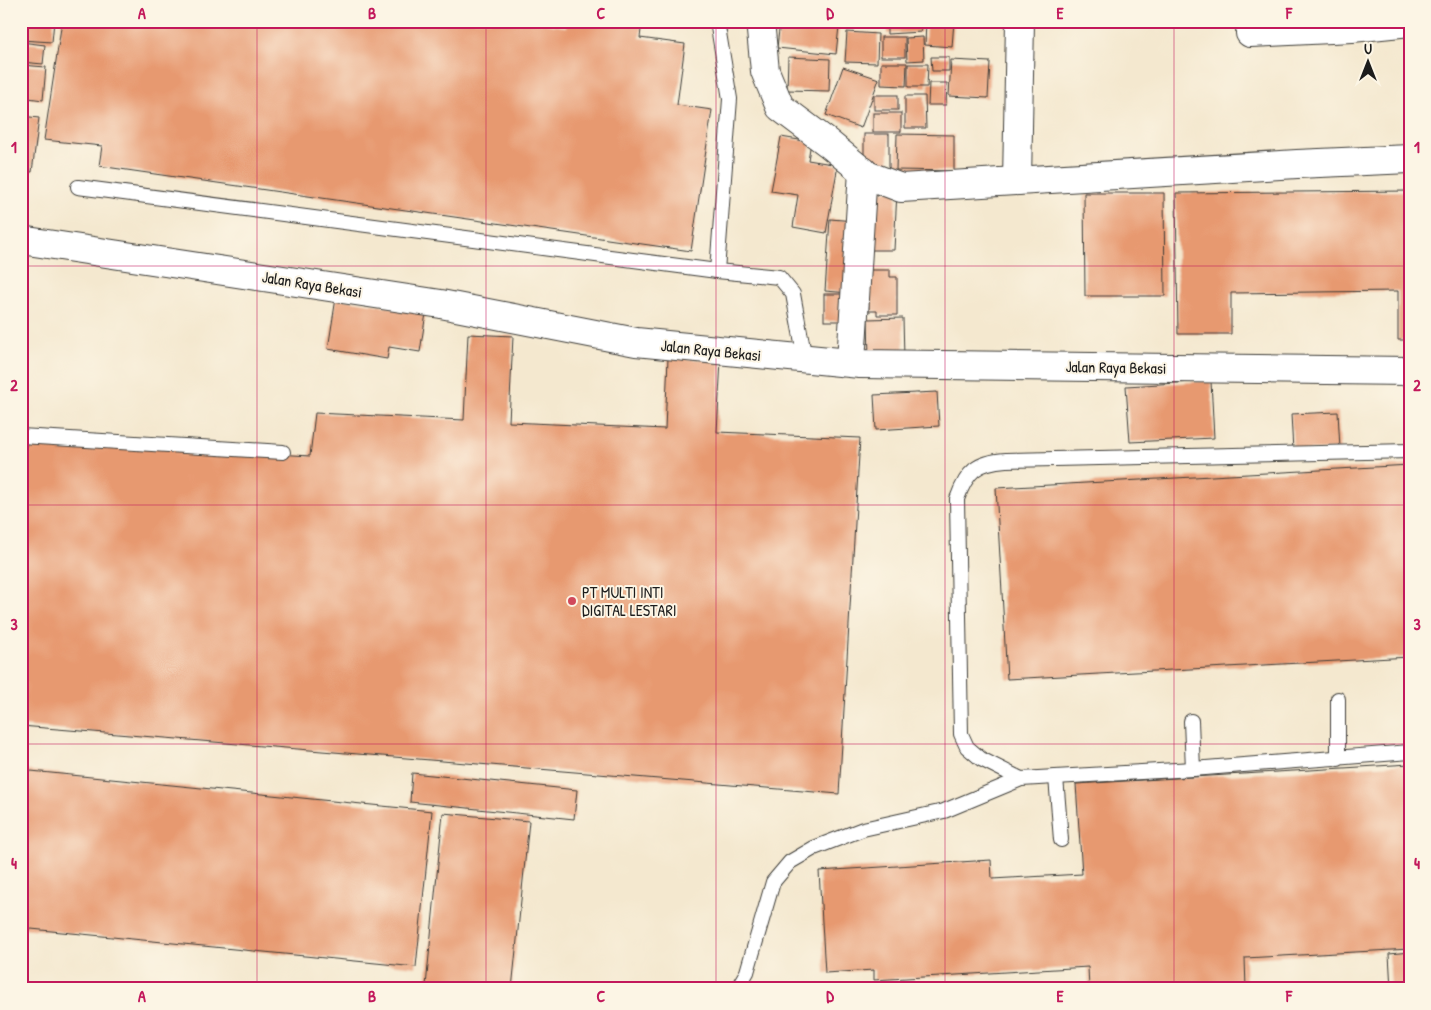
<svg xmlns="http://www.w3.org/2000/svg" width="1431" height="1010" font-family="'Patrick Hand',sans-serif">
<style>
.building{fill:#e79970}
.lines{fill:none;stroke-linecap:round;stroke-linejoin:round}
.lane-casing{stroke:#3c3b37;stroke-width:16}
.street-casing{stroke:#3c3b37;stroke-width:30}
.lane{stroke:#fff;stroke-width:14}
.street{stroke:#fff;stroke-width:28}
.grid{fill:none;stroke:#c2185b;stroke-width:1;stroke-opacity:0.55}
.poi-dot{fill:#d1495b;stroke:#fcf5e5;stroke-width:2}
.labels{text-anchor:middle;dominant-baseline:central;stroke-width:4;stroke-linejoin:round;paint-order:stroke}
.street-label{font-size:16px;fill:#1c1c1c;stroke:#fcf5e5}
.poi-label{font-size:16px;fill:#1c1c1c;stroke:#fcf5e5;text-anchor:start}
.neatline{fill:none;stroke:#c2185b;stroke-width:2}
.grid-label{font-size:16px;text-anchor:middle;font-weight:bold;fill:#c2185b}
</style>
<rect width="100%" height="100%" fill="#fcf5e5"/>
<filter id="ink" filterUnits="userSpaceOnUse"><feTurbulence type="fractalNoise" baseFrequency=".02" numOctaves="2"/><feDisplacementMap in="SourceGraphic" scale="10" xChannelSelector="R" yChannelSelector="G"/><feConvolveMatrix kernelMatrix="1 2 1 2 8 2 1 2 1" color-interpolation-filters="sRGB"/></filter>
<filter id="wash" filterUnits="userSpaceOnUse"><feTurbulence type="fractalNoise" baseFrequency=".0096" numOctaves="4" result="noise"/><feDisplacementMap in="SourceGraphic" scale="20" xChannelSelector="R" yChannelSelector="G"/><feGaussianBlur stdDeviation="1.12" result="paint"/><feColorMatrix in="noise" values="0 0 0 0 0 0 0 0 0 0 0 0 0 0 0 0 0 1.4 0 .05"/><feComposite in="paint" operator="in"/></filter>
<g filter="url(#wash)">
<rect width="100%" height="100%" fill="#f4e8cf"/>
<g id="blocks">
<g class="building">
<path d="M21 21H54L52 42 21 40Z"/>
<path d="M62 21H525L566 27 567 21H642L640 38 685 44 677 105 712 110 691 251 99 166 102 146 44 140Z"/>
<path d="M780 21 839 26 836 54 777 48Z"/>
<rect x="833" y="21" width="14" height="2"/>
<rect x="850" y="21" width="31" height="6"/>
<path d="M887 21H920L921 32 887 34Z"/>
<path d="M926 21H954L952 47 925 45Z"/>
<path d="M847 32 878 34 877 63 845 62Z"/>
<rect x="881" y="37" width="24" height="20"/>
<path d="M923 37 924 60 907 61 906 38Z"/>
<path d="M21 42 45 45 43 64 21 62Z"/>
<path d="M788 57 830 59 829 91 787 90Z"/>
<path d="M931 57H949V71H932Z"/>
<path d="M951 60 990 62 988 98 949 96Z"/>
<path d="M881 63H907L906 86 881 85Z"/>
<path d="M908 64H928L927 87H908Z"/>
<path d="M21 65 46 67 43 100 21 97Z"/>
<path d="M843 67 879 79 861 128 826 115Z"/>
<path d="M929 83H947L946 105H928Z"/>
<rect x="874" y="95" width="24" height="15"/>
<path d="M905 96H925L926 128H905Z"/>
<rect x="873" y="113" width="28" height="19"/>
<path d="M21 116 39 118 32 172 21 171Z"/>
<rect x="864" y="134" width="25" height="36"/>
<path d="M897 134 954 135V171L896 170Z"/>
<path d="M781 137 811 142 808 160 838 165 826 233 793 227 798 195 771 191Z"/>
<path d="M871 190 897 191 894 250H871Z"/>
<path d="M1410 191V340H1398V291L1231 293V334H1178L1176 193Z"/>
<path d="M1084 193H1164L1165 296H1085Z"/>
<path d="M830 219 855 221 850 293 825 291Z"/>
<path d="M868 270H890V277H897V315H877V311H869Z"/>
<rect x="824" y="294" width="27" height="27"/>
<path d="M336 298 426 313 420 352 389 347 387 359 328 349Z"/>
<path d="M903 318 904 357 869 358 868 319Z"/>
<path d="M468 334 513 336 509 422 665 429 668 358 721 360 717 432 860 438 839 794 21 726V447H26V439L310 456 315 413 464 420Z"/>
<path d="M1211 381 1214 438 1130 442 1126 386Z"/>
<path d="M937 392 939 426 876 430 874 395Z"/>
<path d="M1338 412 1340 449 1293 451 1291 414Z"/>
<path d="M1410 465V657L1007 679 996 488Z"/>
<path d="M1410 764V949L1245 958 1246 989H1089L1088 967 874 980V970L825 973 819 871 991 860 992 879 1082 874 1076 784Z"/>
<path d="M21 770 432 811 416 967 21 928Z"/>
<path d="M412 773 577 790 574 819 410 802Z"/>
<path d="M443 813 529 821 512 989H458L426 986Z"/>
<path d="M1410 952V989H1391L1389 954Z"/>
</g>
</g>
</g>
<g filter="url(#ink)">
<use href="#blocks" fill-opacity="0" stroke="#3c3b37" stroke-width="1"/>
<g class="lines">
<g class="lane-casing">
<g id="lane">
<path d="M717 21 730 99 717 271 779 277 793 294 805 359"/>
<path d="M78 187 717 271"/>
<path d="M21 436 283 452"/>
<path d="M1338 699V759"/>
<path d="M1191 721 1193 769"/>
<path d="M1056 777 1061 840"/>
<path d="M1021 779 981 759 967 747 961 734 957 499C967 471 977 462 1006 460L1410 451"/>
<path d="M737 989 747 972 773 882 790 862 814 848 863 829 944 811 1021 779 1193 769 1410 752"/>
</g>
</g>
<g class="street-casing">
<g id="street">
<path d="M760 21 765 71 780 107 828 143 867 175 901 188 1297 164 1410 159"/>
<path d="M1250 33 1352 28 1410 22"/>
<path d="M1017 181 1020 21"/>
<path d="M21 240 441 304 636 342 860 364 1410 371"/>
<path d="M851 362 863 171"/>
</g>
</g>
<use href="#lane" class="lane"/>
<use href="#street" class="street"/>
</g>
</g>
<path class="grid" d="M257 21V989M486 21V989M716 21V989M945 21V989M1174 21V989M21 266H1410M21 505H1410M21 744H1410"/>
<circle class="poi-dot" cx="572" cy="601" r="5"/>
<g class="labels">
<g class="street-label">
<text transform="translate(312 284) rotate(9)">Jalan Raya Bekasi</text>
<text transform="translate(711 350) rotate(6)">Jalan Raya Bekasi</text>
<text transform="translate(1116 367) rotate(1)">Jalan Raya Bekasi</text>
</g>
<g class="poi-label">
<text x="582" y="592">PT MULTI INTI<tspan x="582" dy="18">DIGITAL LESTARI</tspan></text>
</g>
</g>
<rect width="1431" height="1010" fill="none" stroke="#fcf5e5" stroke-width="55"/>
<g transform="translate(1368 62)" stroke="#fcf5e5" stroke-width="4" paint-order="stroke">
<path d="M0-4L9 19L0 12L-9 19Z" fill="#1c1c1c"/>
<text y="-8" font-size="14" font-weight="bold" text-anchor="middle" fill="#1c1c1c">U</text>
</g>
<rect x="28" y="28" width="1376" height="954" class="neatline"/>
<g class="grid-label">
<text x="142" y="19">A</text>
<text x="372" y="19">B</text>
<text x="601" y="19">C</text>
<text x="830" y="19">D</text>
<text x="1060" y="19">E</text>
<text x="1289" y="19">F</text>
<text x="14" y="153">1</text>
<text x="1417" y="153">1</text>
<text x="14" y="391">2</text>
<text x="1417" y="391">2</text>
<text x="14" y="630">3</text>
<text x="1417" y="630">3</text>
<text x="14" y="869">4</text>
<text x="1417" y="869">4</text>
<text x="142" y="1002">A</text>
<text x="372" y="1002">B</text>
<text x="601" y="1002">C</text>
<text x="830" y="1002">D</text>
<text x="1060" y="1002">E</text>
<text x="1289" y="1002">F</text>
</g>
</svg>
